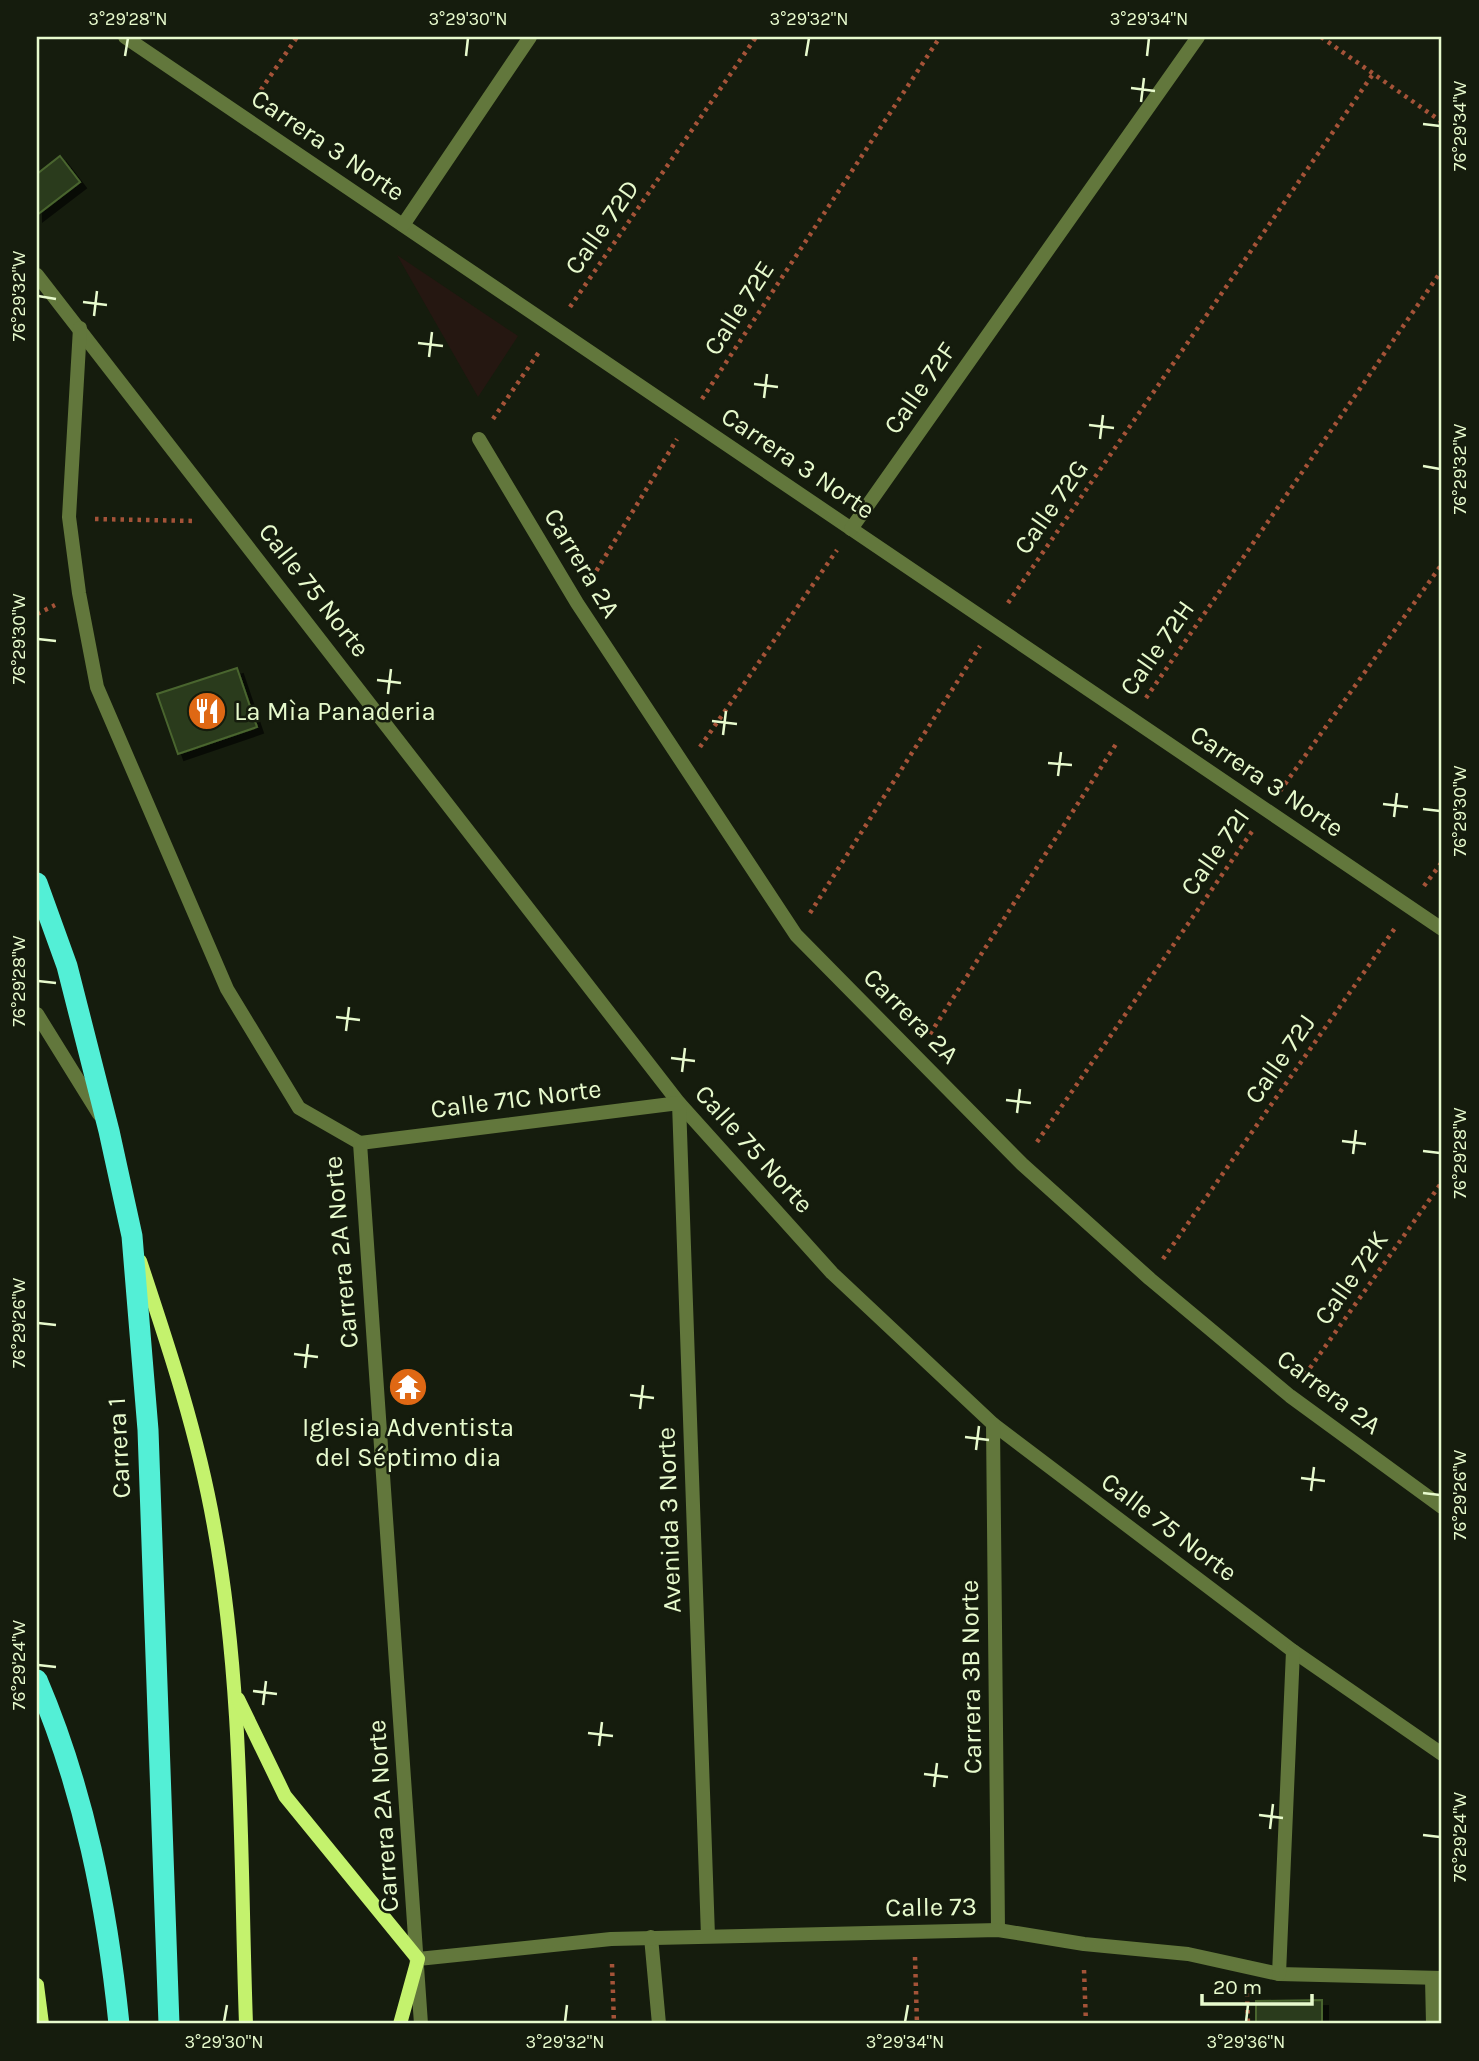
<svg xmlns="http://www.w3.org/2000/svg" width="1479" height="2061" font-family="Karla,sans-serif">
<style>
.green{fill:#251711}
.building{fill:#2a3b1b;stroke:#49652f;stroke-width:2;filter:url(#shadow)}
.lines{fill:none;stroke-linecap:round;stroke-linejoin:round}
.path{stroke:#a45338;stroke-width:4.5;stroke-dasharray:3.5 5;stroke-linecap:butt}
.lane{stroke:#62773c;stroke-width:14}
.street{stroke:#62773c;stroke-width:14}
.secondary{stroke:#c4f26d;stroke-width:14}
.highway{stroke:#53efd6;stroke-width:21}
.ticks{fill:none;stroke:#e7facd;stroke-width:2.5}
.labels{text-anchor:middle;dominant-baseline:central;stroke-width:5;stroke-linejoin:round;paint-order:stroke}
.street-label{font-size:26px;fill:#e7facd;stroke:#151c0d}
.poi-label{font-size:26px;fill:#e7facd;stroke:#151c0d;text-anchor:start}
.neatline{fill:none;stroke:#e7facd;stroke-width:2.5}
.ticks-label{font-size:18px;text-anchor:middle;fill:#e7facd}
</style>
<defs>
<filter id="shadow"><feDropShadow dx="6" dy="6" stdDeviation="0" flood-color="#0009"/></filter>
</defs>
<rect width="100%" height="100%" fill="#151c0d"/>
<path class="green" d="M397 255 518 336 478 397Z"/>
<g class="building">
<path d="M60 156 80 182 37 215V174Z"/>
<path d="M237 668 257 727 178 754 157 694Z"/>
<path d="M1322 2000V2024H1256V2001Z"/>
</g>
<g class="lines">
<g class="path">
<path d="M1321 37 1442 122"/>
<path d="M256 97 297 37"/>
<path d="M570 307 756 37"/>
<path d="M702 399 940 37"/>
<path d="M493 419 541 349"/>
<path d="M95 519 195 521"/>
<path d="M592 578 677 439"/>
<path d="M1008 603 1373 74"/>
<path d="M37 614 55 605"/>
<path d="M1146 698 1442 270"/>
<path d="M700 747 837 550"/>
<path d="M1280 791 1442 564"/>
<path d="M1424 886 1442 862"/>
<path d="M810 913 980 646"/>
<path d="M930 1034 1118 741"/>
<path d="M1037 1142 1253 830"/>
<path d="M1163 1259 1395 928"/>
<path d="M1305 1375 1442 1182"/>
<path d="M915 1957 917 2024"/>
<path d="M612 1964 614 2024"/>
<path d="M1084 1970 1086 2024"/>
<path d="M1247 1993 1248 2024"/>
</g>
<g class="lane">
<path d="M37 1014 99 1114"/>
<path d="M651 1937 659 2024"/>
</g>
<g class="street">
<path d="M125 37 1442 929"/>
<path d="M403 225 530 37"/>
<path d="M37 275 679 1103 832 1273 993 1424 1293 1651 1442 1754"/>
<path d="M80 328 69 517 79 593 97 687 227 989 299 1108 360 1143"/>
<path d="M479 439 577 603 796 935 1022 1164 1150 1279 1290 1396 1442 1507"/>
<path d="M851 529 1198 37"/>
<path d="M360 1143 679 1103 708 1936"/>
<path d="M360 1143 421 2024"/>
<path d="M993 1424 998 1930"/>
<path d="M418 1959 611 1939 998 1930 1084 1944 1188 1954 1279 1974 1442 1978"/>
<path d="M1279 1974 1293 1651"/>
<path d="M1432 1978 1433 2024"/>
</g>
<g class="secondary">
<path d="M140 1261C169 1348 198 1435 214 1526 244 1690 240 1859 246 2024"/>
<path d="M238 1699 285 1796 418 1959 400 2024"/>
<path d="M37 1985 42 2024"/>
</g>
<g class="highway">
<path d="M37 883 67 966 109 1131 132 1236 148 1430 169 2024"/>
<path d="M37 1680C84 1790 107 1906 119 2024"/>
</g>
</g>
<path class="ticks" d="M125 56 128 38M466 56 468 38M806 56 809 38M1147 56 1149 38M1131 88 1155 91M1141 102 1144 78M1423 124 1440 126M38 296 56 299M83 302 107 305M94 316 97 291M418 343 443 346M429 357 432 332M754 384 778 387M764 398 767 374M1089 425 1114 428M1100 439 1103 415M1423 466 1440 469M38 639 56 641M377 680 401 683M388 694 391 669M712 721 737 724M723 735 726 711M1048 763 1072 765M1058 776 1061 752M1383 804 1408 807M1423 809 1440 811M1394 817 1397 793M38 981 56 983M336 1017 360 1020M346 1031 349 1007M671 1058 695 1061M682 1072 685 1048M1006 1100 1031 1103M1017 1113 1020 1089M1342 1141 1366 1144M1423 1151 1440 1153M1353 1154 1356 1130M38 1323 56 1325M294 1354 318 1357M305 1368 308 1344M630 1395 654 1398M640 1409 643 1385M965 1437 989 1440M976 1450 979 1426M1301 1478 1325 1481M1311 1491 1314 1467M1423 1493 1440 1495M38 1665 56 1667M253 1691 277 1694M263 1705 266 1681M588 1733 613 1736M599 1746 602 1722M924 1774 948 1777M934 1787 937 1763M1259 1815 1283 1818M1270 1829 1273 1804M1423 1835 1440 1837M224 2022 227 2005M565 2022 567 2005M905 2022 908 2005M1246 2022 1248 2005"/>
<defs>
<g id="restaurant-disc" transform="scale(2.0125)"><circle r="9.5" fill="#df6814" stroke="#151c0d"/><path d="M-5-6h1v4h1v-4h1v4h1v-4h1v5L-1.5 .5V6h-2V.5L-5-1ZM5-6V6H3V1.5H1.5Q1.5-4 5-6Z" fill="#fff"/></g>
<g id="temple-disc" transform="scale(2.0125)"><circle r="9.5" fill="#df6814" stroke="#151c0d"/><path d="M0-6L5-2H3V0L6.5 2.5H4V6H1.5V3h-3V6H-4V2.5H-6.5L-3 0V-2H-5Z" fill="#fff"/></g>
</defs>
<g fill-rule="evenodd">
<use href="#restaurant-disc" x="207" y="711"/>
<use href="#temple-disc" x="408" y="1387"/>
</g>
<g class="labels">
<g class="street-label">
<text transform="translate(328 145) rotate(34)">Carrera 3 Norte</text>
<text transform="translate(602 227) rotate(-55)">Calle 72D</text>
<text transform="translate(739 308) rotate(-57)">Calle 72E</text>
<text transform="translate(920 388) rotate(-55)">Calle 72F</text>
<text transform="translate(798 463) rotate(34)">Carrera 3 Norte</text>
<text transform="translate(1051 507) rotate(-55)">Calle 72G</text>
<text transform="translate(582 563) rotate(59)">Carrera 2A</text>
<text transform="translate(314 590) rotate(52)">Calle 75 Norte</text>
<text transform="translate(1157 648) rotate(-55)">Calle 72H</text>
<text transform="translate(1267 781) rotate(34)">Carrera 3 Norte</text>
<text transform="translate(1215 852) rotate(-55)">Calle 72I</text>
<text transform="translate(911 1016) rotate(45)">Carrera 2A</text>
<text transform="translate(1280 1059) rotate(-55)">Calle 72J</text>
<text transform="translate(516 1099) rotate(-7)">Calle 71C Norte</text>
<text transform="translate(754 1149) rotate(48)">Calle 75 Norte</text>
<text transform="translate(341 1252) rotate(-95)">Carrera 2A Norte</text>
<text transform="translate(1351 1278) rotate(-55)">Calle 72K</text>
<text transform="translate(1329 1392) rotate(37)">Carrera 2A</text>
<text transform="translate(119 1448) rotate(-93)">Carrera 1</text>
<text transform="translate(669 1520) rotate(-92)">Avenida 3 Norte</text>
<text transform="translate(1169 1527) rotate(37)">Calle 75 Norte</text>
<text transform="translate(971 1677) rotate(-91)">Carrera 3B Norte</text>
<text transform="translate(383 1816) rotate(-94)">Carrera 2A Norte</text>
<text transform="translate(931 1907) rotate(-1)">Calle 73</text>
</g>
<g class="poi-label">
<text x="234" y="711">La Mìa Panaderia</text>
<text x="408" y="1427" text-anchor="middle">Iglesia Adventista<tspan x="408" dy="30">del Séptimo dia</tspan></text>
</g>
</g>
<rect width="1479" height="2061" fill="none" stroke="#151c0d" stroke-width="77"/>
<path d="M1202 1994v10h110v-10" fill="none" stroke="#e7facd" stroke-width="3.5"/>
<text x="1213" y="1994" font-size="21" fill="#e7facd" stroke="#151c0d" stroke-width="5" paint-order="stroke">20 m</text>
<rect x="38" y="38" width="1402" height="1984" class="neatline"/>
<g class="ticks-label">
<text x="128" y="25">3°29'28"N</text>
<text x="468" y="25">3°29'30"N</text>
<text x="809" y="25">3°29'32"N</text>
<text x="1149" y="25">3°29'34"N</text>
<text transform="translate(1460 126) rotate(-90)" y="6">76°29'34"W</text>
<text transform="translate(19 296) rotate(-90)" y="6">76°29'32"W</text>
<text transform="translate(1460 469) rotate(-90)" y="6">76°29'32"W</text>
<text transform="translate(19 639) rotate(-90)" y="6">76°29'30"W</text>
<text transform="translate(1460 811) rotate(-90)" y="6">76°29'30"W</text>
<text transform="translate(19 981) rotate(-90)" y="6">76°29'28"W</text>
<text transform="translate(1460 1153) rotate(-90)" y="6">76°29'28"W</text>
<text transform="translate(19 1323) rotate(-90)" y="6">76°29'26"W</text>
<text transform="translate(1460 1495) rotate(-90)" y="6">76°29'26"W</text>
<text transform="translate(19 1665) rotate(-90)" y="6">76°29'24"W</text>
<text transform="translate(1460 1837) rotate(-90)" y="6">76°29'24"W</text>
<text x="224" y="2048">3°29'30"N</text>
<text x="565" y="2048">3°29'32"N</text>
<text x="905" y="2048">3°29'34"N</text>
<text x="1246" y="2048">3°29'36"N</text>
</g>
</svg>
